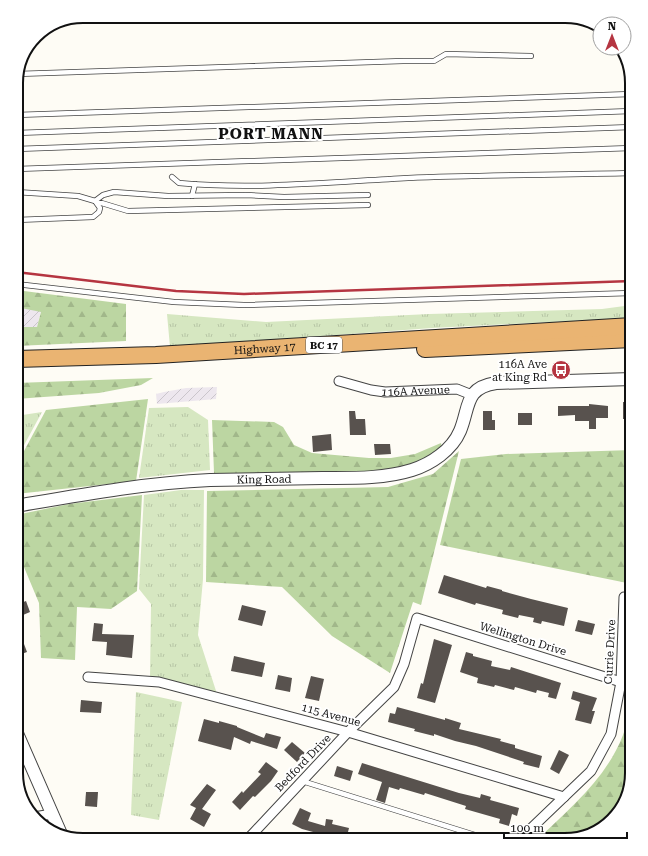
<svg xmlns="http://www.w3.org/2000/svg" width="648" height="856" font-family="'Roboto Serif',serif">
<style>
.industrial{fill:url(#industrial-furrows)}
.grass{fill:url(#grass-tufts)}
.forest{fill:url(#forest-firs)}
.building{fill:#58524e}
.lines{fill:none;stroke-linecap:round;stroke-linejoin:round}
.service-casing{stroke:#444;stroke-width:6}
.minor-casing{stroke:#444;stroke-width:11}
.tertiary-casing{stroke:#444;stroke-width:14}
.trunk-casing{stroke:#222;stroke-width:18}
.service{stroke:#fff;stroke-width:4.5}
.minor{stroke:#fff;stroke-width:9}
.tertiary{stroke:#fff;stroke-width:12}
.trunk{stroke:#eab472;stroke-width:16}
.rail{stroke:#b53541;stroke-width:2.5}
.labels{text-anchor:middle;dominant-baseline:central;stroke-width:4;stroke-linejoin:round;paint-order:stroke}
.shield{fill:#fff;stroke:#585858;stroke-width:1}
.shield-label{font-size:10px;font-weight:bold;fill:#111}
.street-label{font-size:11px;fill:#111;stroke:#fff}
.poi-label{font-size:11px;fill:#111;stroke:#fff;text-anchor:end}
.district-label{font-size:15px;font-weight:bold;letter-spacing:1px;fill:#111;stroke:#fff}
.rim{fill:none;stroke:#111;stroke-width:2}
</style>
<defs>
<pattern id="industrial-furrows" width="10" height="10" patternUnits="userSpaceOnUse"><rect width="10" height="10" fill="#ede7ee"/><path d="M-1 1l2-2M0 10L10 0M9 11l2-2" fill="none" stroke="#cac5cb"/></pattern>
<pattern id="grass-tufts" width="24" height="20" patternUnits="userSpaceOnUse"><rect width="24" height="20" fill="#d6e7c1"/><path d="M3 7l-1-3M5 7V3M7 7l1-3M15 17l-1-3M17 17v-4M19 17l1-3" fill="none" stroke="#b7c5a5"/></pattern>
<pattern id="forest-firs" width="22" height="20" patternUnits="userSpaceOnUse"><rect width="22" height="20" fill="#bcd6a2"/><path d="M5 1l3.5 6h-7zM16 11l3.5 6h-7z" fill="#a1b78a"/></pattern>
</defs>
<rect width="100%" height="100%" fill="#fefcf5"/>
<g class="industrial">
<path d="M16 307 41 311 37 327H16Z"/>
<path d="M217 387 216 399 157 404 156 394 164 392 186 388Z"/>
</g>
<g class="grass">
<path d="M632 305V318L432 328 170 347 167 314 266 322 429 314 602 309Z"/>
<path d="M188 407 208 420 210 470 139 478 149 408Z"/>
<path d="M42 412 16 460V416Z"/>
<path d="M181 490H204L203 579 198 635 217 694 150 679 151 604 139 589 144 495Z"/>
<path d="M136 692 182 702 159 820 131 815Z"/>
</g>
<g class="forest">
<path d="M16 290 126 304V341L16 346V327H37L41 312 16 307Z"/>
<path d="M153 378 141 385 99 393 16 399V383Z"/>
<path d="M148 399 136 481 16 494V466L46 410Z"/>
<path d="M212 420 274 422 283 427 294 445 312 453 369 458H391L415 454 441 443 442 448 419 462 389 471 335 473H214Z"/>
<path d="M632 450V584L440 545 461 459 506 454Z"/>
<path d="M459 451 421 605 413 602 390 673 332 636 282 587 206 582 207 491 388 487 433 474Z"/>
<path d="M142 495 137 591 111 609 77 607 75 660 41 658 39 603 16 548V515L69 504Z"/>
<path d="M632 693V773L623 806 602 829 565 840H537C570 808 606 779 623 735 628 722 630 707 632 693Z"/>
</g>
<g class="building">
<rect x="623" y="402" width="9" height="17"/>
<path d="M589 404 608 406V418H596V429H589V421H575V415L558 416V406H589Z"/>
<path d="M349 411H355L356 419H365L366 435H350Z"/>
<path d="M483 411H492V420H495V430H483Z"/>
<rect x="518" y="413" width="14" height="12"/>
<path d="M331 434 332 450 313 452 312 436Z"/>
<path d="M374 444H390L391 454 375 455Z"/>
<path d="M444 575 486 588 487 586 502 590V591L531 599 568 608 564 626 542 621 541 624 533 622 534 618 519 615 518 618 502 614 503 610 476 603 475 605 438 593Z"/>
<path d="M26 601 30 612 16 618V605Z"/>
<path d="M242 605 266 611 262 626 238 620Z"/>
<path d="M578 620 595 624 592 635 575 631Z"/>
<path d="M94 623 103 624 102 634 134 635 132 658 106 655 107 642 92 641Z"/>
<path d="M434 639 452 645 435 703 417 698 421 683 423 684Z"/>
<path d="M24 644 27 652 16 656V647Z"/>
<path d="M466 652 473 654V656L492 661 491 666 510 670 511 667 561 683 556 699 548 697 549 693 537 690 536 693 515 687 514 690 495 685 494 687 477 683 478 678 460 672Z"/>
<path d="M234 656 265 663 262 677 231 671Z"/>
<path d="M278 675 292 678 290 692 275 689Z"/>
<path d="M311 676 324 679 319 701 305 698Z"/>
<path d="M573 691 597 698 592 711H595L591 724 575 720 580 702 571 699Z"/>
<path d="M81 700 102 702 101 713 80 712Z"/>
<path d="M397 707 445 720V718L461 723 459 729 501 739 500 741 515 745V748L542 756 539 768 523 764 524 762 476 746 455 741 434 734V736L414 731 415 729 388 722 390 713 395 714Z"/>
<path d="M204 719 219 723V721L237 726V727L264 738 266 733 281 737 277 749 251 741 250 744 234 737 231 750 198 741Z"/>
<path d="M292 742 305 753 297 762 284 750Z"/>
<path d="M559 750 569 755 559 774 550 769Z"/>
<path d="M266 762 278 771 271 781 255 797 253 796 240 810 232 802 242 791 243 793 261 774 258 772Z"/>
<path d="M362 763 459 793 480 798 481 794 491 797 490 800 519 808 517 816 512 814 509 826 499 823 500 819 465 809 466 806 425 793 424 795 400 788 399 790 389 787 385 803 376 800 382 782 358 774Z"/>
<path d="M337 766 353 771 350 781 334 776Z"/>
<path d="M207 784 216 790 202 809 211 814 204 827 190 819 196 808 190 805Z"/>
<path d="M86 792H98L97 807 85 806Z"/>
<path d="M300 808 311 813 308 821 325 826 326 819 333 820 332 824 349 828 348 832 372 838 371 840H339V839L302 829 292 824Z"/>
</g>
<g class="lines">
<g class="service-casing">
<g id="service">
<path d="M17 74 403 61H434L446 54 531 56"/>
<path d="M16 115 632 94"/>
<path d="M16 133 632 111"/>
<path d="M16 149 632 127"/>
<path d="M16 169 632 148"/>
<path d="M172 177 179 183C255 190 332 182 408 178 483 175 557 175 632 173"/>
<path d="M368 195 284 197 246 195 168 196 114 192 103 195 95 201 128 211 368 205"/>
<path d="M192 196 195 184"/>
<path d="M16 220 93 217 99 212 100 208 95 201 78 196 16 192"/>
<path d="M16 284 174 302 244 305 632 293"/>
<path d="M302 781 491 840"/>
</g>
</g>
<g class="minor-casing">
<g id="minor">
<path id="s1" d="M339 381 371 390 385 392 457 389 472 395"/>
<path d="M88 677 159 682 348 732 564 797"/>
<path d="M34 817 52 814"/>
<path d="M252 835 269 840"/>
<path d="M247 840 348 732 394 687 404 664 417 618 621 682"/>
<path d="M519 840 591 771 611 734 621 682 624 597"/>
</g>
</g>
<g class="tertiary-casing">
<g id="tertiary">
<path id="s2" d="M16 506C80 495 145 483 210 480 247 479 285 479 322 478 352 478 383 479 412 470 431 464 452 450 460 431 470 407 464 388 496 383L632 379"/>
<path d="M16 731 61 834"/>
</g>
</g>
<g class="trunk-casing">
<g id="trunk">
<path d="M425 349 632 339"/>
<path id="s3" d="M16 359 156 355 632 326"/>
</g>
</g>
<use href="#service" class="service"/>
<use href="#minor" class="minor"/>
<use href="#tertiary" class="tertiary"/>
<use href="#trunk" class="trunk"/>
<path class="rail" d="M16 272 176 291 244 294 632 281"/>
</g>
<defs>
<g id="bus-disc" transform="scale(1)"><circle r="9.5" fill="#b53541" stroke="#fff"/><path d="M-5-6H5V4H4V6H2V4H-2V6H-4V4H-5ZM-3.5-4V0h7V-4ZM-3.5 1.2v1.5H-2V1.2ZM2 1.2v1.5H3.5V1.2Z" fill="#fff"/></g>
</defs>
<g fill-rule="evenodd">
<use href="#bus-disc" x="561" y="370"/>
</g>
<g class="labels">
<rect class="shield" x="306" y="337" width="36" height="16" rx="3"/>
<g class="shield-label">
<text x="324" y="345">BC 17</text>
</g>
<g class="street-label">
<text stroke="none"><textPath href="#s3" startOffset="249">Highway 17</textPath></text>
<text stroke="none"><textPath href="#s1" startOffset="78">116A Avenue</textPath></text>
<text stroke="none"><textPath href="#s2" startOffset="250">King Road</textPath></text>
<text transform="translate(523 639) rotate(17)">Wellington Drive</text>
<text transform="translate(610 652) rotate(-87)">Currie Drive</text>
<text transform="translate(331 715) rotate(15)">115 Avenue</text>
<text transform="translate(303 763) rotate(-46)">Bedford Drive</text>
</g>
<g class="poi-label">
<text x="547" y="364">116A Ave<tspan x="547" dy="13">at King Rd</tspan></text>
</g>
<g class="district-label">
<text x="271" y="134">PORT MANN</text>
</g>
</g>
<path d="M0 0H648V856H0ZM83 23H565A60 60 0 0 1 625 83V773A60 60 0 0 1 565 833H83A60 60 0 0 1 23 773V83A60 60 0 0 1 83 23Z" fill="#fff" fill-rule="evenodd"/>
<path class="rim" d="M83 23H565A60 60 0 0 1 625 83V773A60 60 0 0 1 565 833H83A60 60 0 0 1 23 773V83A60 60 0 0 1 83 23Z"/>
<g transform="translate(612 36)"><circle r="19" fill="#ffffff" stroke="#a0a0a0"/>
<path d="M0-3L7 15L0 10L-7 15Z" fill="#b53541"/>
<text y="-6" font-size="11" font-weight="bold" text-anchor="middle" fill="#111111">N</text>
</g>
<path d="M504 832v6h123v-6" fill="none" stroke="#111111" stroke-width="2"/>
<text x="510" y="832" font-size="12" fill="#111111" stroke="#ffffff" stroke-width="3" paint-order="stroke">100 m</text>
</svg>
